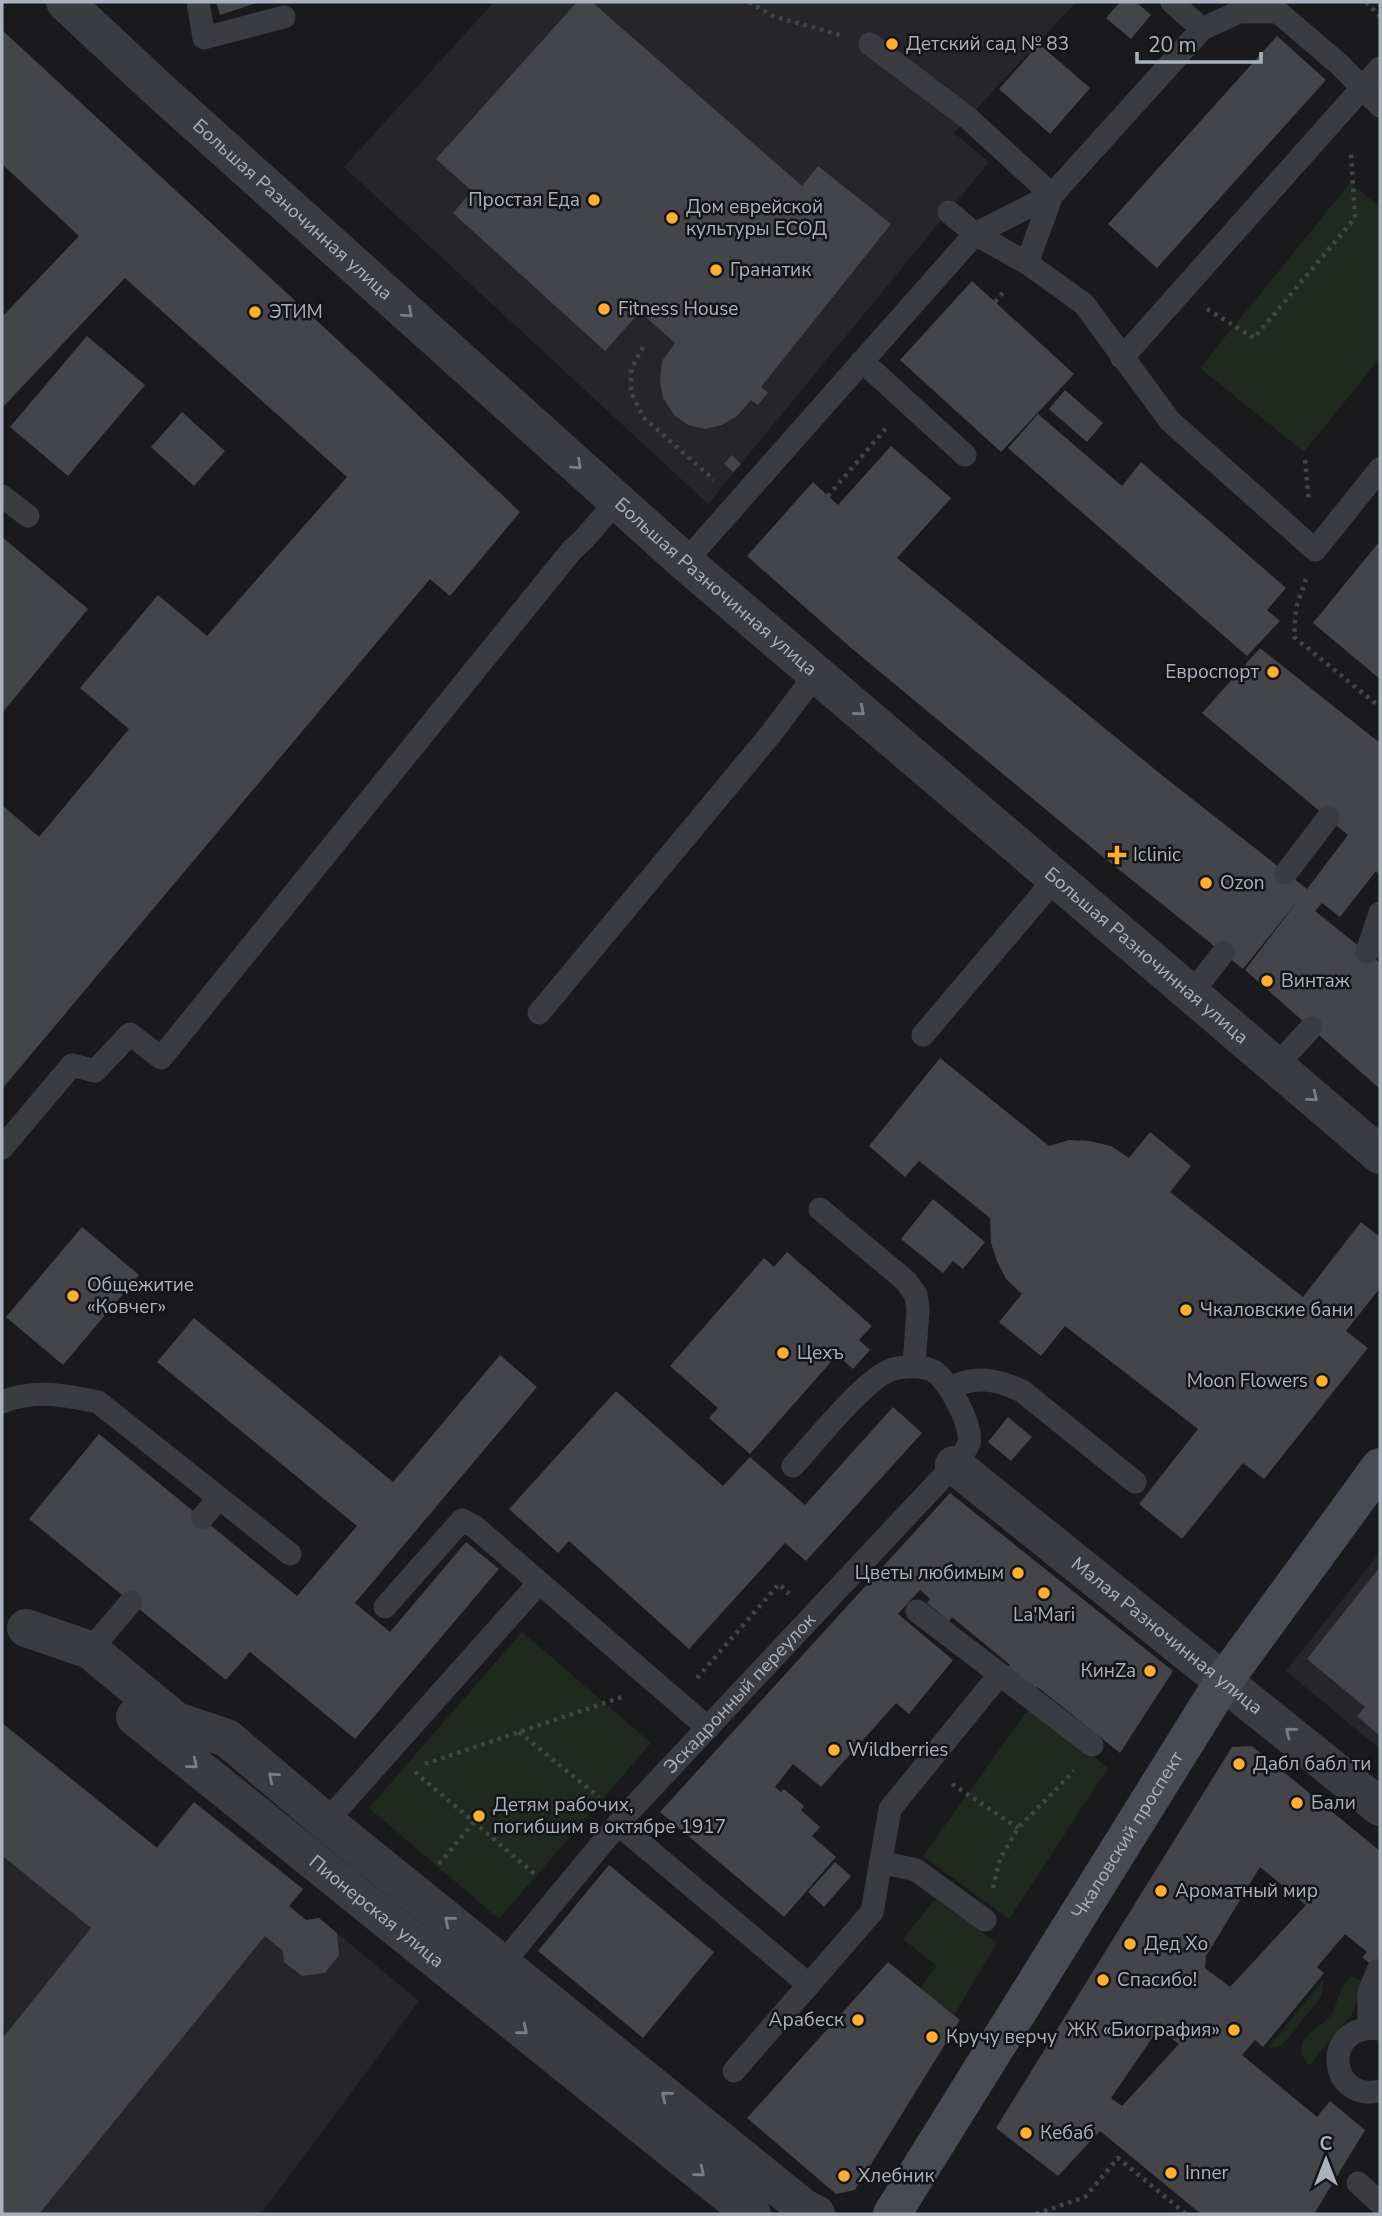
<svg xmlns="http://www.w3.org/2000/svg" width="1382" height="2216" font-family="'Nunito Sans',sans-serif">
<style>
.built{fill:#26262a}
.green{fill:#1f2920}
.building{fill:#44454a;fill-rule:evenodd}
.lines{fill:none;stroke-linecap:round;stroke-linejoin:round}
.path{stroke:#414449;stroke-width:4.5;stroke-dasharray:3.5 5;stroke-linecap:butt}
.lane{stroke:#3b3c42;stroke-width:23}
.street{stroke:#3b3c42;stroke-width:38}
.secondary{stroke:#494b52;stroke-width:38}
.oneway{stroke:#797d86}
.poi-dot{fill:#ffae30;stroke:#151518;stroke-width:2.5}
.labels{text-anchor:middle;dominant-baseline:central;stroke-width:5;stroke-linejoin:round;paint-order:stroke}
.poi-label{font-size:19px;fill:#acb2bd;stroke:#151518;text-anchor:start}
.street-label{font-size:19px;fill:#acb2bd;stroke:#151518}
</style>
<rect width="100%" height="100%" fill="#1a1a1d"/>
<g class="built">
<path d="M494 2H1076L954 133 989 162 708 504 344 167Z"/>
<path d="M1380 1552V1749L1286 1671Z"/>
<path d="M2 1723 156 1847 194 1802 303 1889 290 1906 306 1920 319 1918 419 2001 261 2214H2Z"/>
</g>
<g class="green">
<path d="M1350 183 1380 207V358L1304 452 1200 368Z"/>
<path d="M522 1632 651 1743 499 1919 369 1808Z"/>
<path d="M1030 1707 1108 1768 1009 1919 923 1856Z"/>
<path d="M936 1898 997 1943 954 2015 920 1988 937 1966 903 1939Z"/>
<path d="M1352 1977 1361 1980 1358 1999 1352 2014 1309 2066 1301 2053C1300 2032 1321 2029 1331 2015 1339 2003 1339 1983 1352 1977Z"/>
<path d="M1324 1979 1321 1997 1284 2043 1277 2047 1268 2048Z"/>
</g>
<g class="building">
<path d="M216 2H259L220 15Z"/>
<path d="M577 2H592L802 186 818 166 891 224 761 387 768 393 758 405 751 400 738 415 722 425 705 429 688 425 674 415 663 398 660 381 662 361 675 343 640 312 605 351 453 213 472 191 436 159Z"/>
<path d="M1120 2H1136L1151 15 1131 39 1106 18Z"/>
<path d="M2 30 381 380 520 512 450 596 430 579 2 1089V805L39 837 129 729 80 688 158 595 207 636 347 477 125 278 2 408V317L79 236 2 164Z"/>
<path d="M1277 36 1326 80 1157 268 1108 224Z"/>
<path d="M1039 44 1090 88 1050 134 999 89Z"/>
<path d="M972 281 1074 374 1001 452 900 360Z"/>
<path d="M87 336 145 385 68 476 10 427Z"/>
<path d="M1065 390 1103 423 1087 442 1049 409Z"/>
<path d="M182 412 225 451 194 486 151 447Z"/>
<path d="M1038 414 1122 486 1141 462 1286 588 1267 610 1280 621 1247 656 1008 448Z"/>
<path d="M891 446 951 498 897 558 1163 776 1307 889 1348 835 1202 713 1260 648 1380 743V875L1376 871 1340 917 1322 903 1315 911 1380 963V1089L1245 970 1299 899 1243 969 1097 852 850 647 747 556 813 482 838 505Z"/>
<path d="M732 455 741 464 733 472 724 464Z"/>
<path d="M2 537 88 609 2 713Z"/>
<path d="M1380 541V679L1313 623Z"/>
<path d="M940 1058 1049 1146 1069 1140 1089 1141 1111 1146 1129 1158 1150 1132 1191 1166 1170 1192 1303 1297 1361 1222 1380 1237V1288L1346 1331 1368 1348 1264 1479 1243 1463 1182 1539 1139 1504 1198 1429 1065 1326 1041 1356 999 1322 1022 1294 1006 1279 997 1261 991 1243 990 1218 919 1161 905 1177 869 1146Z"/>
<path d="M933 1199 985 1242 963 1269 953 1261 943 1273 901 1239Z"/>
<path d="M82 1227 139 1275 63 1365 6 1317Z"/>
<path d="M787 1252 872 1326 859 1340 870 1350 853 1369 837 1355 750 1454 709 1418 718 1408 670 1366 764 1258 774 1267Z"/>
<path d="M194 1318 393 1482 500 1355 537 1387 355 1603 390 1632 466 1542 499 1569 355 1739 250 1652 226 1680 29 1519 99 1434 297 1596 357 1526 157 1362Z"/>
<path d="M616 1391 723 1486 750 1457 805 1505 893 1407 922 1433 806 1561 785 1543 689 1649 569 1541 558 1553 509 1509Z"/>
<path d="M1008 1417 1032 1437 1011 1461 988 1442Z"/>
<path d="M950 1493 1173 1671 1120 1753 1044 1692 1037 1687 1034 1689 1007 1668 1010 1665 952 1617 949 1621 927 1603 930 1599 920 1590 898 1614 953 1660 909 1714 896 1703 821 1787 793 1764 775 1787 781 1792 784 1789 804 1806 801 1810 820 1827 812 1836 836 1857 784 1917 660 1812Z"/>
<path d="M1380 1567V1736L1357 1716 1365 1707 1307 1659Z"/>
<path d="M2 1723 157 1848 194 1802 303 1889 289 1906 306 1920 319 1918 337 1933 339 1955 325 1973 302 1976 284 1962 283 1951 265 1936 39 2214H2V2039L91 1928 4 1857 2 1860Z"/>
<path d="M1252 1746 1380 1851V1972L1362 1957 1367 1952 1345 1934 1317 1967 1324 1973 1263 2047 1255 2040 1242 2055 1317 2117 1330 2101 1365 2130 1314 2214H1201L1100 2131 1058 2176 996 2128 1232 1747ZM1260 1867 1306 1905 1230 1987 1205 1968 1206 1956ZM1159 2028 1179 2044 1122 2106 1111 2098Z"/>
<path d="M835 1862 851 1876 824 1907 808 1892Z"/>
<path d="M609 1865 714 1952 643 2038 538 1951Z"/>
<path d="M888 1962 960 2020 855 2190 836 2194 747 2118Z"/>
</g>
<g class="lines">
<g class="path">
<path d="M749 2 773 16 840 35"/>
<path d="M1366 2 1380 16"/>
<path d="M995 302 1006 289"/>
<path d="M1207 309 1254 338 1355 218 1351 153"/>
<path d="M643 347 631 369V392L643 417 714 480"/>
<path d="M1305 460 1309 502"/>
<path d="M828 496 887 427"/>
<path d="M1306 579 1296 608 1294 637 1380 707"/>
<path d="M697 1678 779 1584 789 1594"/>
<path d="M519 1732 599 1797"/>
<path d="M425 1764 622 1697"/>
<path d="M415 1772 536 1875"/>
<path d="M952 1784 1018 1828"/>
<path d="M439 1864 479 1816"/>
<path d="M993 1888 1000 1859 1018 1828 1074 1771"/>
<path d="M1036 2214 1085 2197 1118 2158 1186 2214"/>
</g>
<g class="lane">
<path d="M198 2 204 38 284 17"/>
<path d="M1172 2 1202 29"/>
<path d="M870 44 968 118 1052 195 975 234 949 212"/>
<path d="M1027 263 1084 304 1170 421 1315 550 1380 469"/>
<path d="M1122 358 1380 68"/>
<path d="M862 361 965 455"/>
<path d="M2 496 28 516"/>
<path d="M685 562 975 234 1027 263 1052 195 1202 29 1239 12H1278L1340 65 1380 106"/>
<path d="M1286 873 1328 818"/>
<path d="M1367 952 1380 913"/>
<path d="M1191 994 1223 953"/>
<path d="M539 1013 770 735 816 674"/>
<path d="M923 1035 1055 879"/>
<path d="M1276 1066 1311 1028"/>
<path d="M2 1148 72 1065 95 1071 130 1034 161 1058 572 550 583 540 617 501"/>
<path d="M820 1209 906 1281 916 1295 918 1309 914 1366"/>
<path d="M950 1388C975 1375 996 1379 1022 1391L1135 1482"/>
<path d="M2 1402C34 1389 65 1395 98 1402L290 1554"/>
<path d="M202 1518 219 1498"/>
<path d="M385 1607 462 1520 475 1527 708 1728"/>
<path d="M917 1611 1092 1745"/>
<path d="M90 1650 131 1602"/>
<path d="M326 1822 539 1583"/>
<path d="M618 1824 809 1985"/>
<path d="M881 1862 916 1870 985 1920"/>
<path id="s1" d="M494 1974 624 1817 954 1465C960 1458 966 1451 969 1443 973 1426 949 1382 935 1372 924 1365 905 1366 893 1369 866 1377 814 1443 793 1466"/>
<path d="M1369 2028V1992L1378 1970"/>
<path d="M1380 2029C1320 2022 1328 2103 1380 2091"/>
<path d="M734 2071 872 1912 890 1809 1000 1674"/>
<path d="M1358 2183 1380 2203"/>
</g>
<g class="street">
<path id="s2" d="M65 2 158 89 685 562 1380 1155"/>
<path id="s3" d="M954 1465 1380 1807"/>
<path d="M26 1628 90 1650 176 1721 227 1738 326 1822 804 2208 816 2214"/>
<path id="s4" d="M135 1717 752 2214"/>
</g>
<path class="secondary" id="s5" d="M892 2214 1223 1682 1380 1467"/>
</g>
<defs><path id="oneway-chevron" d="M-2-3.5L2.5 0L-2 3.5" fill="none" stroke-width="1.6" stroke-linecap="round" stroke-linejoin="round" transform="scale(1.75)"/></defs>
<g class="oneway">
<use href="#oneway-chevron" transform="translate(408 313) rotate(42)"/>
<use href="#oneway-chevron" transform="translate(577 465) rotate(42)"/>
<use href="#oneway-chevron" transform="translate(860 711) rotate(41)"/>
<use href="#oneway-chevron" transform="translate(1313 1097) rotate(40)"/>
<use href="#oneway-chevron" transform="translate(1290 1732) rotate(-141)"/>
<use href="#oneway-chevron" transform="translate(193 1764) rotate(39)"/>
<use href="#oneway-chevron" transform="translate(273 1777) rotate(-140)"/>
<use href="#oneway-chevron" transform="translate(449 1921) rotate(-141)"/>
<use href="#oneway-chevron" transform="translate(523 2030) rotate(39)"/>
<use href="#oneway-chevron" transform="translate(666 2096) rotate(-141)"/>
<use href="#oneway-chevron" transform="translate(700 2172) rotate(39)"/>
</g>
<g class="poi-dot">
<circle cx="892" cy="44" r="7"/>
<circle cx="594" cy="200" r="7"/>
<circle cx="672" cy="218" r="7"/>
<circle cx="716" cy="270" r="7"/>
<circle cx="604" cy="309" r="7"/>
<circle cx="255" cy="312" r="7"/>
<circle cx="1273" cy="672" r="7"/>
<path d="M1113.5 844.5h7v7h7v7h-7v7h-7v-7h-7v-7h7z"/>
<circle cx="1206" cy="883" r="7"/>
<circle cx="1267" cy="981" r="7"/>
<circle cx="73" cy="1296" r="7"/>
<circle cx="1186" cy="1310" r="7"/>
<circle cx="783" cy="1353" r="7"/>
<circle cx="1322" cy="1381" r="7"/>
<circle cx="1018" cy="1573" r="7"/>
<circle cx="1044" cy="1593" r="7"/>
<circle cx="1150" cy="1671" r="7"/>
<circle cx="834" cy="1750" r="7"/>
<circle cx="1239" cy="1764" r="7"/>
<circle cx="1297" cy="1803" r="7"/>
<circle cx="479" cy="1816" r="7"/>
<circle cx="1161" cy="1891" r="7"/>
<circle cx="1130" cy="1944" r="7"/>
<circle cx="1103" cy="1980" r="7"/>
<circle cx="858" cy="2020" r="7"/>
<circle cx="1234" cy="2030" r="7"/>
<circle cx="932" cy="2037" r="7"/>
<circle cx="1026" cy="2133" r="7"/>
<circle cx="1171" cy="2173" r="7"/>
<circle cx="844" cy="2176" r="7"/>
</g>
<g class="labels">
<g class="poi-label">
<text x="906" y="44">Детский сад № 83</text>
<text x="580" y="200" text-anchor="end">Простая Еда</text>
<text x="686" y="207">Дом еврейской<tspan x="686" dy="22">культуры ЕСОД</tspan></text>
<text x="730" y="270">Гранатик</text>
<text x="618" y="309">Fitness House</text>
<text x="269" y="312">ЭТИМ</text>
<text x="1259" y="672" text-anchor="end">Евроcпорт</text>
<text x="1133" y="855">Iclinic</text>
<text x="1220" y="883">Ozon</text>
<text x="1281" y="981">Винтаж</text>
<text x="87" y="1285">Общежитие<tspan x="87" dy="22">«Ковчег»</tspan></text>
<text x="1200" y="1310">Чкаловские бани</text>
<text x="797" y="1353">Цехъ</text>
<text x="1308" y="1381" text-anchor="end">Moon Flowers</text>
<text x="1004" y="1573" text-anchor="end">Цветы любимым</text>
<text x="1044" y="1615" text-anchor="middle">La'Mari</text>
<text x="1136" y="1671" text-anchor="end">КинZa</text>
<text x="848" y="1750">Wildberries</text>
<text x="1253" y="1764">Дабл бабл ти</text>
<text x="1311" y="1803">Бали</text>
<text x="493" y="1805">Детям рабочих,<tspan x="493" dy="22">погибшим в октябре 1917</tspan></text>
<text x="1175" y="1891">Ароматный мир</text>
<text x="1144" y="1944">Дед Хо</text>
<text x="1117" y="1980">Спасибо!</text>
<text x="844" y="2020" text-anchor="end">Арабеск</text>
<text x="1220" y="2030" text-anchor="end">ЖК «Биография»</text>
<text x="946" y="2037">Кручу верчу</text>
<text x="1040" y="2133">Кебаб</text>
<text x="1185" y="2173">Inner</text>
<text x="858" y="2176">Хлебник</text>
</g>
<g class="street-label">
<text stroke="none"><textPath href="#s2" startOffset="308">Большая Разночинная улица</textPath></text>
<text stroke="none"><textPath href="#s2" startOffset="875">Большая Разночинная улица</textPath></text>
<text stroke="none"><textPath href="#s2" startOffset="1442">Большая Разночинная улица</textPath></text>
<text stroke="none"><textPath href="#s3" startOffset="273">Малая Разночинная улица</textPath></text>
<text stroke="none"><textPath href="#s1" startOffset="373">Эскадронный переулок</textPath></text>
<text stroke="none"><textPath href="#s5" startOffset="446">Чкаловский проспект</textPath></text>
<text stroke="none"><textPath href="#s4" startOffset="310">Пионерская улица</textPath></text>
</g>
</g>
<rect width="1382" height="2216" fill="none" stroke="#acb2bd" stroke-width="7"/>
<g transform="translate(1326 2160)" stroke="#151518" stroke-width="5" paint-order="stroke">
<path d="M0-5L12 26L0 18L-12 26Z" fill="#acb2bd"/>
<text y="-10" font-size="19" font-weight="bold" text-anchor="middle" fill="#acb2bd">С</text>
</g>
<path d="M1137 52v10h124v-10" fill="none" stroke="#acb2bd" stroke-width="3.5"/>
<text x="1148" y="52" font-size="21" fill="#acb2bd" stroke="#151518" stroke-width="5" paint-order="stroke">20 m</text>
</svg>
